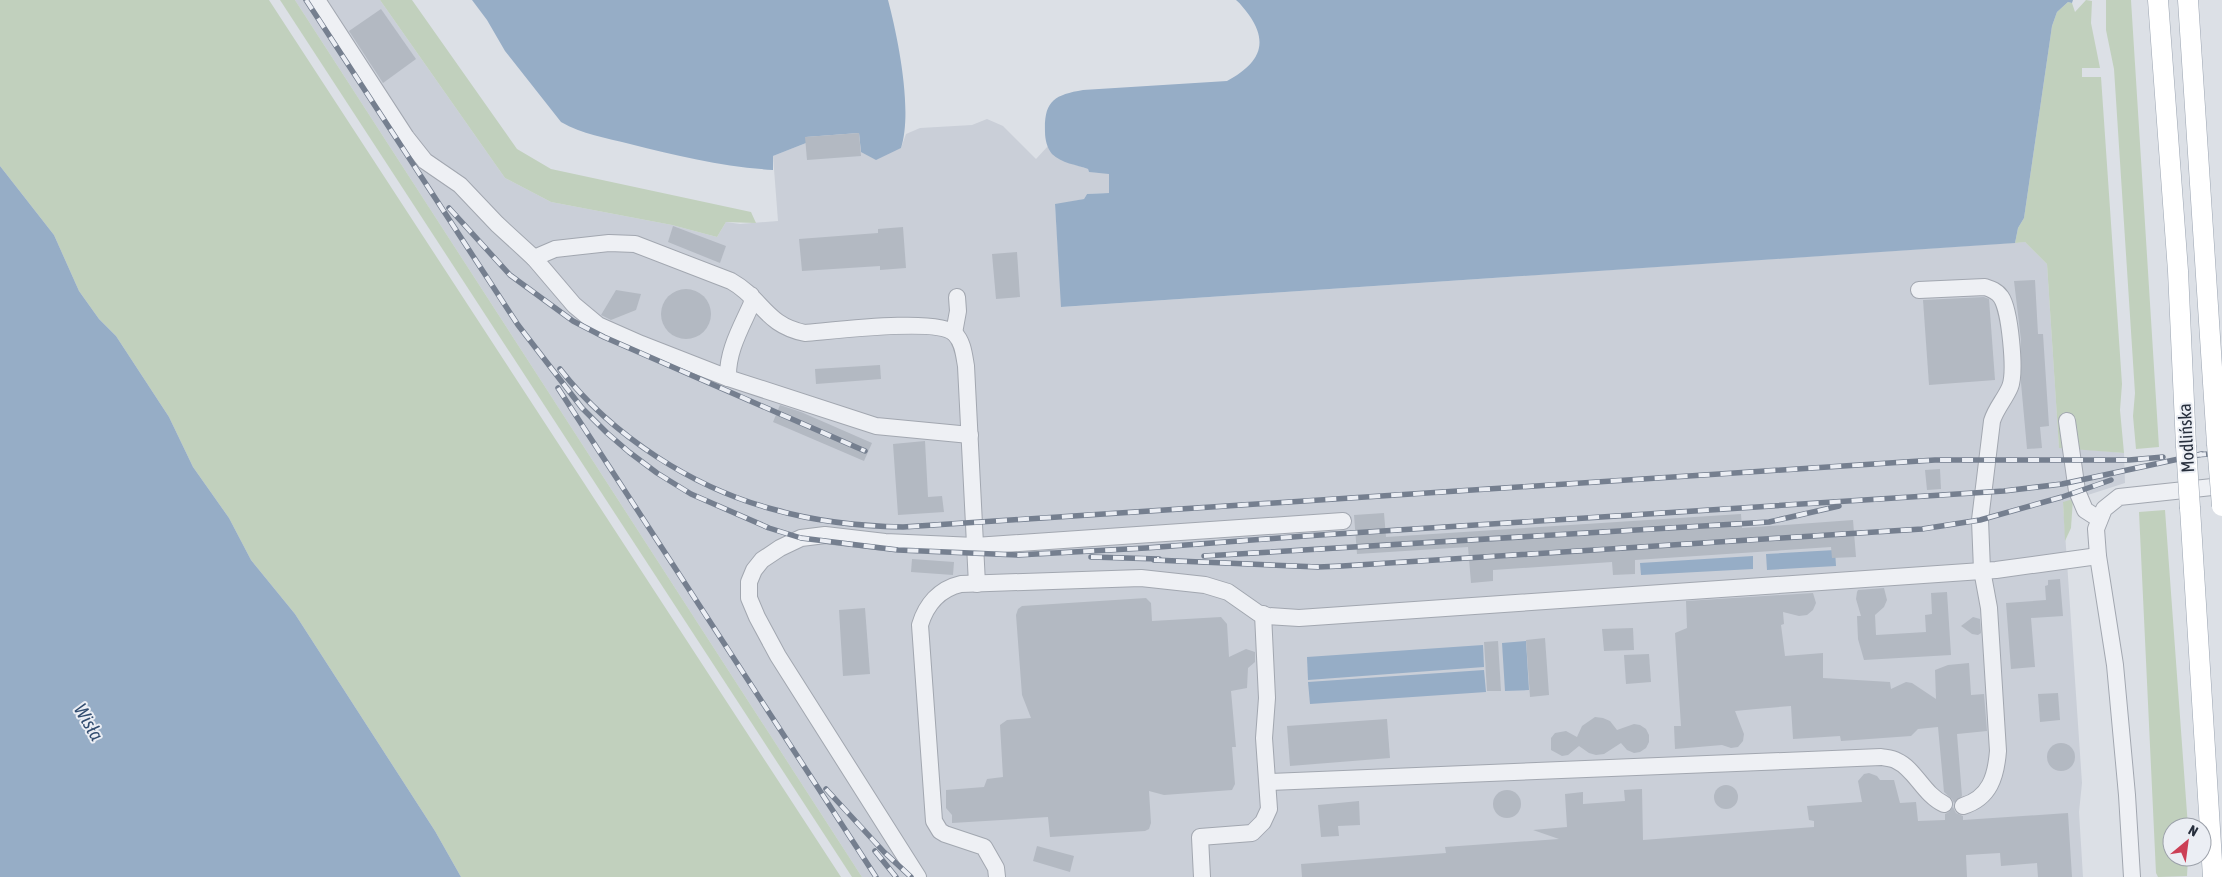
<svg xmlns="http://www.w3.org/2000/svg" width="2222" height="877" font-family="'Asap Condensed',sans-serif">
<style>
.built{fill:#cacfd8}
.green{fill:#c1d0bd}
.water{fill:#96adc6}
.building{fill:#b3b9c2}
.lines{fill:none;stroke-linecap:round;stroke-linejoin:round}
.minor-casing{stroke:#a2a7b0;stroke-width:18}
.major-casing{stroke:#9ba4b1;stroke-width:21}
.minor{stroke:#eef0f4;stroke-width:16}
.major{stroke:#fff;stroke-width:20}
.rail-casing{stroke:#757f8f;stroke-width:5.5}
.rail{stroke:#ebeef4;stroke-width:4;stroke-dasharray:11;stroke-linecap:butt}
.major-bridge-casing{stroke:#9ba4b1;stroke-width:21;stroke-linecap:butt}
.major-bridge{stroke:#fff;stroke-width:20}
.labels{text-anchor:middle;dominant-baseline:central;stroke-width:4;stroke-linejoin:round;paint-order:stroke}
.street-label{font-size:18px;fill:#262e3c;stroke:#ebeef4}
.water-label{font-size:19px;font-style:italic;fill:#314c6f;stroke:#ebeef4}
</style>
<rect width="100%" height="100%" fill="#dce0e6"/>
<path class="built" d="M295 0H380L505 178 551 202 672 225 717 237 726 222 740 224 778 221 773 156 806 143 805 137 859 133 861 152 901 148 906 134 920 128 972 125 987 119 1003 126 1036 159 1048 146 1052 153 1067 162 1088 169 1089 172 1109 173V193L1087 194 1084 199 1055 205 1062 307 2025 242 2047 264 2059 447 2124 453 2125 483 2063 503 2082 783 2079 812 2083 877H862Z"/>
<g class="green">
<path d="M0 0H269L841 877H461L435 831 295 614 251 560 229 518 193 467 169 417 116 336 99 319 79 291 54 235 0 166Z"/>
<path d="M280 0H295L862 877H852Z"/>
<path d="M380 0H412L517 149 551 169 751 212 756 223 726 222 717 237 672 225 551 202 505 178Z"/>
<path d="M2086 0 2092 1 2091 23 2100 68H2082V77H2101L2122 384 2120 410 2124 453 2059 448 2047 264 2025 242 2015 243 2018 228 2024 218 2052 26 2057 12 2068 2 2072 3 2075 12Z"/>
<path d="M2106 0H2131L2159 447 2136 449 2133 416 2135 393 2114 69 2106 30Z"/>
<path d="M2073 499 2071 528 2065 541 2063 502Z"/>
<path d="M2165 510 2188 827H2172V857H2188L2187 876 2158 877 2156 873 2139 512Z"/>
</g>
<g class="water">
<path d="M472 0H888C898 38 913 111 901 148L876 160 861 152 859 133 806 137V143L773 156V170C724 167 678 156 630 144 606 138 582 134 561 122L505 51 487 20Z"/>
<path d="M1236 0H2073L2072 3 2068 2 2057 12 2052 26 2024 218 2018 228 2015 243 1061 307 1055 204 1084 199 1087 194 1109 193V174L1089 172 1088 169C1077 165 1061 163 1052 154 1047 148 1045 139 1045 132 1044 101 1054 95 1083 90L1227 81C1256 65 1271 46 1249 15 1245 10 1241 4 1236 0Z"/>
<path d="M0 166 54 235 79 291 99 319 116 336 169 417 193 467 229 518 251 560 295 614 435 831 461 877H0Z"/>
<path d="M1835 550 1836 566 1767 570 1766 554Z"/>
<path d="M1753 556V569L1641 575 1640 563Z"/>
<path d="M1526 641 1529 690 1505 691 1502 643Z"/>
<path d="M1483 645 1484 667 1308 680 1307 657Z"/>
<path d="M1484 670 1486 692 1310 704 1308 682Z"/>
</g>
<g class="building">
<path d="M381 9 416 59 383 83 349 31Z"/>
<path d="M859 133 861 156 807 160 805 137Z"/>
<path d="M673 226 726 246 720 263 668 242Z"/>
<path d="M903 227 906 268 880 270V266L802 271 799 239 878 233V229Z"/>
<path d="M1017 252 1020 297 996 299 992 254Z"/>
<path d="M2035 280 2038 334H2043L2049 426 2040 427 2042 448 2027 449 2021 383V340L2014 281Z"/>
<circle cx="686" cy="314" r="25"/>
<path d="M616 290 641 294 636 310 611 320 601 315Z"/>
<path d="M1984 297 1989 299 1995 380 1929 385 1923 300Z"/>
<path d="M880 365 881 379 816 384 815 369Z"/>
<path d="M780 405 801 412 872 443 864 461 773 422Z"/>
<path d="M925 441 928 497 942 496 944 512 898 515 893 444Z"/>
<path d="M1940 469 1941 489 1927 490 1925 470Z"/>
<path d="M1384 513 1386 537 1741 514 1742 528 1853 520 1856 557 1832 558 1831 547 1635 560V574L1613 575 1612 562 1493 570V581L1471 583 1468 547 1357 554 1354 515Z"/>
<path d="M912 559 954 562 953 575 911 572Z"/>
<path d="M2060 579 2063 616 2031 618 2035 667 2011 669 2006 603 2046 600 2045 586 2048 585V580Z"/>
<path d="M1884 588 1887 600 1884 607 1875 615 1876 635 1926 632 1925 615 1932 614 1931 593 1947 592 1951 655 1864 660 1858 639 1857 616H1861L1856 599 1857 592 1858 590Z"/>
<path d="M1813 593 1816 603 1813 610 1807 615 1799 616 1783 612 1784 624 1781 625 1785 656 1823 653V678L1890 682 1891 689 1906 682 1912 683 1936 699 1935 670 1948 665 1969 663 1971 695 1984 694 1987 731 1957 734 1962 796 1954 803 1952 799 1944 792 1938 727 1918 729 1911 736 1841 741 1840 736 1793 739 1791 706 1756 709 1735 711 1744 734 1743 741 1738 747 1731 748 1722 745 1675 749 1674 726H1681L1675 633 1687 628 1686 601Z"/>
<path d="M1146 598 1151 603 1152 621 1221 617 1227 624 1229 657 1246 649 1255 652V662L1248 668 1247 688 1231 691 1236 747H1232L1235 784 1232 790 1164 795 1149 791 1151 823 1149 829 1145 831 1050 837 1048 817 952 823V815L946 808V790L984 787 987 779 1003 777 1000 725 1007 720 1031 718 1022 695 1016 615 1018 609 1022 606Z"/>
<path d="M865 608 870 674 843 676 839 610Z"/>
<path d="M1973 617 1980 619 1981 633 1978 635 1972 634 1961 626Z"/>
<path d="M1633 628 1634 650 1604 651 1602 629Z"/>
<path d="M1545 638 1549 695 1530 697 1526 640Z"/>
<path d="M1498 641 1501 691H1487L1484 642Z"/>
<path d="M1649 654 1651 682 1626 684 1624 655Z"/>
<path d="M2058 693 2060 720 2040 722 2038 694Z"/>
<path d="M1595 717 1603 718 1610 721 1617 730 1634 724 1640 725 1646 729 1649 735V742L1646 748 1640 752 1634 753 1627 750 1621 743 1604 754 1596 755 1589 753 1579 746 1568 755 1562 756 1551 750V738L1555 733 1566 731 1577 737 1582 726Z"/>
<path d="M1387 719 1390 758 1290 766 1287 726Z"/>
<circle cx="2061" cy="757" r="14"/>
<path d="M1869 773 1877 776 1880 780H1894L1900 803 1916 802 1918 821 1945 820V814L1949 812 1953 807 1956 813 1963 816V820L2068 813 2072 877H2038L2037 863 2001 866 2000 853 1966 855 1967 877H1302L1301 864 1446 853 1445 847 1559 839 1533 830 1567 827 1565 794 1583 792V804L1625 801 1624 790 1642 789 1643 840 1814 827V821L1809 820 1807 806 1862 802 1858 781 1864 774Z"/>
<circle cx="1726" cy="797" r="12"/>
<circle cx="1507" cy="804" r="14"/>
<path d="M1359 801 1360 825 1338 826 1339 836 1321 837 1318 805Z"/>
<path d="M1037 846 1074 856 1070 872 1033 861Z"/>
</g>
<g class="lines">
<g class="minor-casing">
<g id="minor">
<path d="M317 0 406 137 425 161 460 185 497 224 534 258"/>
<path d="M1919 290 1985 287C1991 289 1997 291 2001 297 2010 310 2016 372 2010 387 2005 399 1996 408 1992 421L1980 520 1982 570 1989 608 1998 751C1996 776 1990 798 1963 806"/>
<path d="M751 295 752 303C741 328 727 351 728 378L641 344 598 325 574 305 534 258 555 249 609 243 635 244 731 281C763 299 765 325 805 333 831 331 939 317 955 334 963 342 964 355 966 366L977 584"/>
<path d="M954 333 958 311 957 297"/>
<path d="M728 378 876 426 970 435"/>
<path d="M2067 421 2077 491 2085 510 2099 519"/>
<path d="M1268 782 1881 757C1886 758 1892 758 1897 761 1915 769 1924 795 1944 804"/>
<path d="M918 877 778 656 757 617 749 598V582L754 570 762 560 780 548 801 538 825 535 885 542 975 546 1343 521"/>
<path d="M997 877 996 868 984 847 945 834 940 831 934 821 920 625C926 605 939 589 961 584L1141 578 1205 585 1228 592 1258 613 1268 616 1299 618 1996 570 2098 556"/>
<path d="M1202 877 1200 837 1252 833 1263 822 1269 809 1264 738 1267 698 1263 614"/>
<path d="M2132 877 2127 795 2115 665 2098 556 2096 529 2104 509 2119 497 2222 486"/>
</g>
</g>
<g class="major-casing">
<g id="major">
<path d="M2158 0 2178 271 2186 446"/>
<path d="M2188 0 2217 444"/>
<path d="M2190 508 2213 877"/>
</g>
</g>
<use href="#minor" class="minor"/>
<use href="#major" class="major"/>
<g class="rail-casing">
<g id="rail">
<path d="M306 0 518 325 582 408 607 433 629 452 657 473 691 494 769 528 801 538 898 550 1018 555 1146 548 1305 536 2004 491 2062 484 2202 454"/>
<path d="M449 208 510 275 573 321 604 337 865 451"/>
<path d="M560 369C612 436 694 489 776 510 818 522 860 526 903 527L1935 460H2129L2163 457"/>
<path d="M558 388 876 877"/>
<path d="M2195 455 2222 453"/>
<path d="M1204 556 1769 522 1839 506"/>
<path d="M1091 557 1159 559"/>
<path d="M1154 560 1318 567 1342 566 1922 529 1980 520 2062 497 2111 480"/>
<path d="M826 789 884 852 911 877"/>
<path d="M875 851 896 877"/>
</g>
</g>
<use href="#rail" class="rail"/>
<g class="major-bridge-casing">
<g id="major-bridge">
<path d="M2217 444 2222 506"/>
<path d="M2186 446 2190 508"/>
</g>
</g>
<use href="#major-bridge" class="major-bridge"/>
</g>
<g class="labels">
<g class="street-label">
<text transform="translate(2186 438) rotate(-93)">Modlińska</text>
</g>
<g class="water-label">
<text transform="translate(89 722) rotate(60)">Wisła</text>
</g>
</g>
<g transform="translate(2187 842) rotate(29)"><circle r="24" fill="#ebeef4" stroke="#9ca1aa"/>
<path d="M0-4L9 19L0 12L-9 19Z" fill="#cc3f55"/>
<text y="-8" font-size="14" font-weight="bold" text-anchor="middle" fill="#262e3c">N</text>
</g>
</svg>
